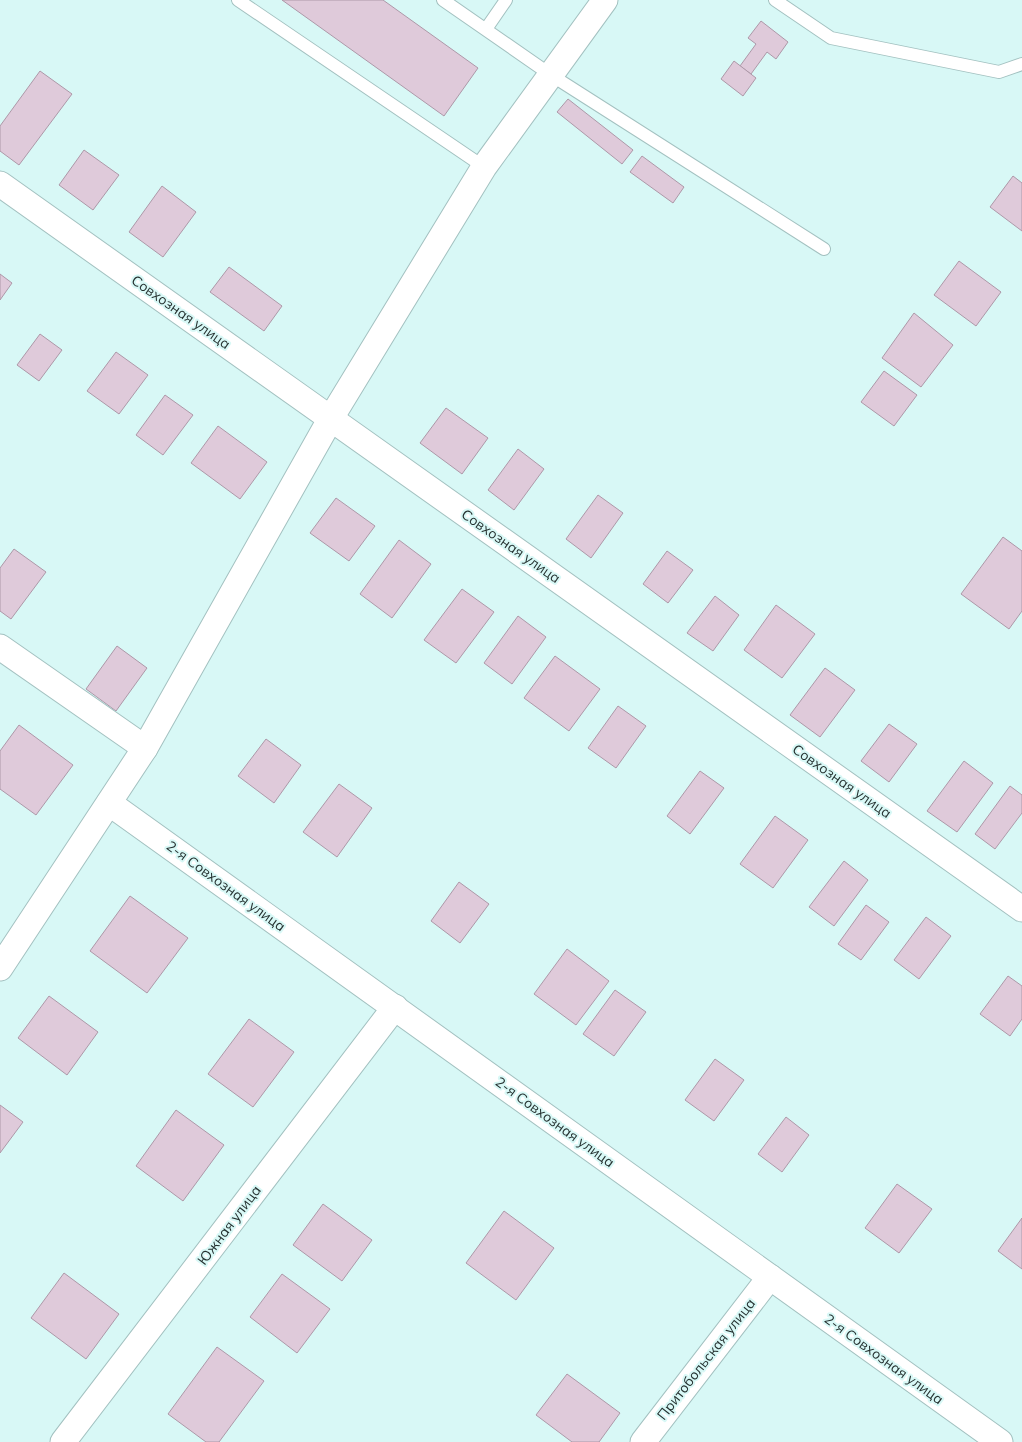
<svg xmlns="http://www.w3.org/2000/svg" width="1022" height="1442" font-family="Mulish,sans-serif">
<style>
.building{fill:#dfcada;stroke:#ad98a8}
.lines{fill:none;stroke-linecap:round;stroke-linejoin:round}
.service-casing{stroke:#a3c1c0;stroke-width:14}
.minor-casing{stroke:#a3c1c0;stroke-width:27}
.service{stroke:#fff;stroke-width:12}
.minor{stroke:#fff;stroke-width:25}
.labels{text-anchor:middle;dominant-baseline:central;stroke-width:4;stroke-linejoin:round;paint-order:stroke}
.street-label{font-size:14px;fill:#253130;stroke:#d8f8f6}
</style>
<rect width="100%" height="100%" fill="#d8f8f6"/>
<g class="building">
<path d="M282 0H383L478 68 444 116Z"/>
<path d="M761 21 788 42 776 59 767 52 751 74 740 66 756 44 748 38Z"/>
<path d="M734 61 756 78 743 96 721 79Z"/>
<path d="M40 71 72 94 19 165 0 151V126Z"/>
<path d="M568 99 633 150 622 164 557 112Z"/>
<path d="M84 150 119 175 93 210 59 185Z"/>
<path d="M642 156 684 187 673 203 630 172Z"/>
<path d="M1013 176 1022 183V231L990 207Z"/>
<path d="M162 186 196 212 163 257 129 232Z"/>
<path d="M959 261 1001 292 976 326 934 295Z"/>
<path d="M229 267 282 306 264 331 210 292Z"/>
<path d="M0 274 12 283 0 300Z"/>
<path d="M914 313 953 345 921 387 882 358Z"/>
<path d="M40 334 62 350 39 381 17 365Z"/>
<path d="M116 352 148 375 119 414 87 391Z"/>
<path d="M884 371 917 395 894 426 861 402Z"/>
<path d="M165 395 193 415 163 455 136 435Z"/>
<path d="M446 408 488 438 462 474 420 443Z"/>
<path d="M218 426 267 462 240 499 191 463Z"/>
<path d="M518 449 544 469 514 510 488 490Z"/>
<path d="M598 495 623 513 591 558 566 539Z"/>
<path d="M336 498 375 526 349 561 310 533Z"/>
<path d="M1003 537 1022 551V611L1009 629 961 594Z"/>
<path d="M399 540 431 564 392 618 360 594Z"/>
<path d="M14 549 46 572 11 619 0 611V568Z"/>
<path d="M667 551 693 570 668 603 643 584Z"/>
<path d="M462 589 494 612 456 663 424 640Z"/>
<path d="M715 596 739 615 713 651 687 633Z"/>
<path d="M776 605 815 634 782 678 744 650Z"/>
<path d="M518 616 546 637 512 684 484 663Z"/>
<path d="M117 646 147 668 116 711 86 689Z"/>
<path d="M555 656 600 689 569 731 524 698Z"/>
<path d="M825 668 855 690 820 737 790 715Z"/>
<path d="M618 706 646 726 616 768 588 748Z"/>
<path d="M889 724 917 744 889 782 861 761Z"/>
<path d="M19 725 73 765 36 815 0 789V751Z"/>
<path d="M266 739 301 765 274 803 238 776Z"/>
<path d="M964 761 993 783 957 832 927 811Z"/>
<path d="M700 771 724 788 690 834 667 816Z"/>
<path d="M339 784 372 808 337 857 303 832Z"/>
<path d="M1010 786 1022 795V813L995 849 975 834Z"/>
<path d="M775 816 808 840 773 888 740 864Z"/>
<path d="M844 861 868 880 834 926 809 907Z"/>
<path d="M459 882 489 904 460 943 431 921Z"/>
<path d="M130 896 188 938 147 993 90 951Z"/>
<path d="M866 905 889 922 861 960 838 944Z"/>
<path d="M926 917 951 936 919 979 894 960Z"/>
<path d="M567 949 609 981 576 1025 534 994Z"/>
<path d="M1008 976 1022 986V1019L1010 1036 980 1014Z"/>
<path d="M615 990 646 1012 614 1056 583 1034Z"/>
<path d="M49 996 98 1032 67 1075 18 1038Z"/>
<path d="M249 1019 294 1052 253 1107 208 1074Z"/>
<path d="M715 1059 744 1080 714 1121 685 1100Z"/>
<path d="M0 1105 23 1122 0 1153Z"/>
<path d="M176 1110 224 1145 183 1201 136 1166Z"/>
<path d="M786 1117 809 1135 782 1172 758 1154Z"/>
<path d="M897 1184 932 1209 899 1253 865 1228Z"/>
<path d="M323 1204 372 1240 342 1281 293 1245Z"/>
<path d="M504 1211 554 1248 516 1300 466 1263Z"/>
<path d="M1022 1218V1269L998 1251Z"/>
<path d="M64 1273 119 1314 86 1359 31 1318Z"/>
<path d="M282 1274 330 1309 297 1353 250 1317Z"/>
<path d="M217 1347 264 1381 219 1442H206L168 1414Z"/>
<path d="M567 1374 620 1413 599 1442H572L536 1415Z"/>
</g>
<g class="lines">
<g class="service-casing">
<g id="service">
<path d="M238 0 484 167"/>
<path d="M443 0 551 75 824 249"/>
<path d="M775 0 831 38 999 72 1022 64"/>
<path d="M486 29 506 0"/>
</g>
</g>
<g class="minor-casing">
<g id="minor">
<path d="M0 184 1022 909"/>
<path d="M0 647 145 748"/>
<path d="M109 803 1000 1442"/>
<path d="M0 968 145 748 331 418 484 167 605 0"/>
<path d="M63 1442 395 1007"/>
<path d="M643 1442 770 1277"/>
</g>
</g>
<use href="#service" class="service"/>
<use href="#minor" class="minor"/>
</g>
<g class="labels">
<g class="street-label">
<text transform="translate(181 312) rotate(35)">Совхозная улица</text>
<text transform="translate(511 546) rotate(35)">Совхозная улица</text>
<text transform="translate(842 781) rotate(35)">Совхозная улица</text>
<text transform="translate(226 886) rotate(36)">2-я Совхозная улица</text>
<text transform="translate(555 1122) rotate(36)">2-я Совхозная улица</text>
<text transform="translate(229 1225) rotate(-53)">Южная улица</text>
<text transform="translate(706 1359) rotate(-52)">Притобольская улица</text>
<text transform="translate(884 1359) rotate(36)">2-я Совхозная улица</text>
</g>
</g>
</svg>
